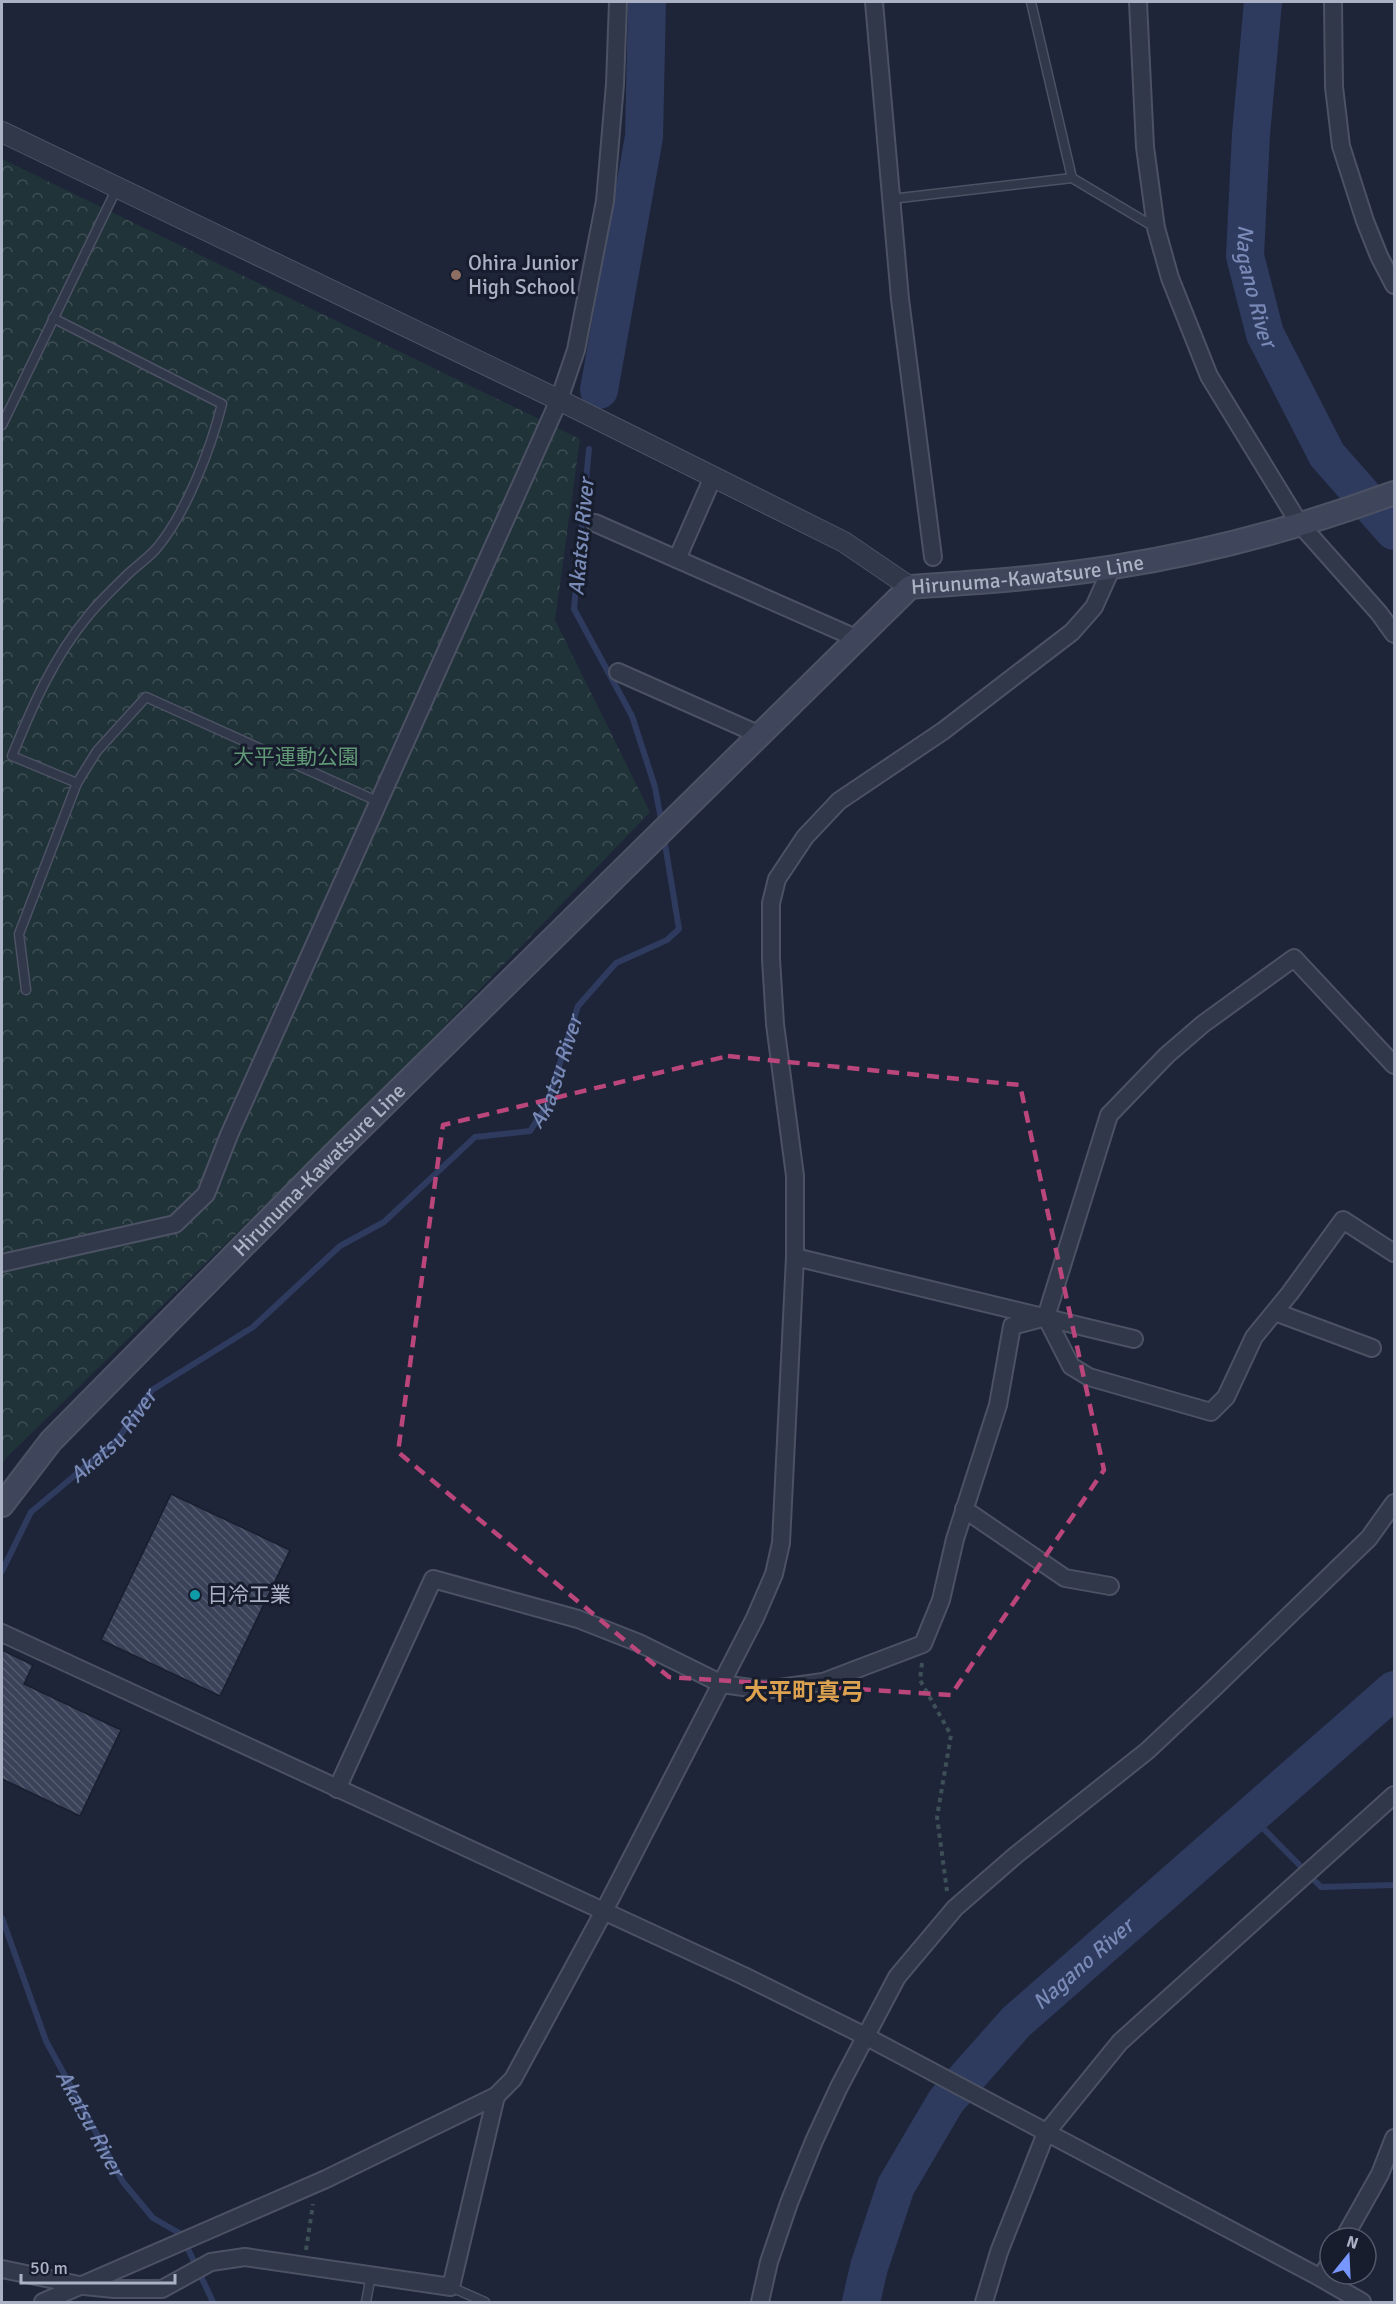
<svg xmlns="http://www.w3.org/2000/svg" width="1396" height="2304" font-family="Signika,'Noto Sans JP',sans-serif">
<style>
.park{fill:url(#park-crowns)}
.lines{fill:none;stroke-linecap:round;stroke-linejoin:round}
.stream{stroke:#2e3b5f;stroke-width:6}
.river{stroke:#2e3b5f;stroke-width:38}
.building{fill:url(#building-back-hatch);stroke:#191f2f;stroke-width:1.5}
.service-casing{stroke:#4c5264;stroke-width:11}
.minor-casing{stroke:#4c5264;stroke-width:20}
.tertiary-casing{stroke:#4c5264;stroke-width:22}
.secondary-casing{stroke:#4c5264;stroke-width:26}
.path{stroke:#3d5057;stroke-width:4;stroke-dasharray:4.5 4.5;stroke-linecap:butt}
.service{stroke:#313849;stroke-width:8}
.minor{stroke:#313849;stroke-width:16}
.tertiary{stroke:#313849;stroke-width:20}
.secondary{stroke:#3f465c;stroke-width:22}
.marked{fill:none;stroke:#bb467b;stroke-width:4.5;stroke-dasharray:12 8;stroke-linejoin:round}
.education-dot{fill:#8d6e63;stroke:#171d2d;stroke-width:2}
.culture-dot{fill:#0f9aa8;stroke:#171d2d;stroke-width:2}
.labels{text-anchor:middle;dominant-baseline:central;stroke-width:6;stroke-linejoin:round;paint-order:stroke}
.poi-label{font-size:21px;fill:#abb2c6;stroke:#171d2d;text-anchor:start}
.street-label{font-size:21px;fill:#abb2c6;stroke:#171d2d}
.park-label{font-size:21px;fill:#619876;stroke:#171d2d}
.water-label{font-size:22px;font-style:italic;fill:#798ab6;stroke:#171d2d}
.quarter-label{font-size:24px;font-weight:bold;fill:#dca250;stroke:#171d2d}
</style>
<defs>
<pattern id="park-crowns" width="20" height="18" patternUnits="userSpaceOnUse" patternTransform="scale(1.5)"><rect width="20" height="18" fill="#203339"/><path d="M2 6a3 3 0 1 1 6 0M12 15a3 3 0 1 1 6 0" fill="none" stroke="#3e4e54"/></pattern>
<pattern id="building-back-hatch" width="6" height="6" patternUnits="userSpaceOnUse" patternTransform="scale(1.5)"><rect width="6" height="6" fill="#394259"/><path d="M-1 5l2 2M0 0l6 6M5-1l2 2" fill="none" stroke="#535b6f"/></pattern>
</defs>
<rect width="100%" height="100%" fill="#1e2538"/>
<path class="park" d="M2 159 580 439 555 620 650 812 387 1086 6 1458 2 1465Z"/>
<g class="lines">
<g class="stream">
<path d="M589 449 574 609 632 716 655 787 662 825"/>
<path id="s1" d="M2 1571 31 1512 117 1440 152 1390 253 1327 340 1246 384 1222 475 1137 530 1131 546 1107 578 1006 616 963 667 940 679 929 664 838"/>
<path d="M1250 1815 1321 1887 1394 1885"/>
<path id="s2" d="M2 1918 46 2041 123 2182 153 2218 181 2234 213 2302"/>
</g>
<g class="river">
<path id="s3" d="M1263 2 1251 134 1245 256 1265 334 1327 455 1394 531"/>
<path d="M599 390 644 137 647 2"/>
<path id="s4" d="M861 2302 869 2267 896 2186 946 2101 1016 2022 1394 1690"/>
</g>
</g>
<g class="building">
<path d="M171 1494 290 1550 220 1696 101 1640Z"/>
<path d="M2 1650 33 1665 24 1684 121 1730 80 1816 2 1779Z"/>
</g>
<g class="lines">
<g class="service-casing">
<g id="service">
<path d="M1031 2 1072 178"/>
<path d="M891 199 1072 178 1156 228"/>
<path d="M53 318 222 404C211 448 186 514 156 549 147 559 135 567 126 576 113 589 99 602 88 616 53 658 32 707 12 756L77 783"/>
<path d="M2 425 117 188"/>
<path d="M26 990 19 934 77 783 97 751 146 697 379 802"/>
<path d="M451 2287 485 2302"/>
<path d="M366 2302 371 2275"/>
</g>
</g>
<g class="minor-casing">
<g id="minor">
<path d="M874 2 900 299 933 557"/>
<path d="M1138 2 1145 147 1156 228 1170 278 1209 376 1299 523 1379 613 1394 634"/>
<path d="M1333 2 1334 87 1341 146 1365 221 1379 256 1394 285"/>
<path d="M595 523 858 639"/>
<path d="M677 559 713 477"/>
<path d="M618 672 760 735"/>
<path d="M1394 1065 1294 958 1203 1024 1167 1055 1109 1115 1046 1317 1071 1366 1089 1377 1211 1412 1226 1397 1254 1337 1290 1293 1343 1220 1394 1253"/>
<path d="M795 1257 1134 1339"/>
<path d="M2 1263 175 1224 206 1194 229 1135 559 400 576 350 605 201 615 84 618 2"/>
<path d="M1275 1312 1372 1348"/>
<path d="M964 1509 1065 1578 1110 1586"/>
<path d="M2 1633 744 1976 865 2036 1321 2278 1362 2302"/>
<path d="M337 1789 433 1579 578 1619 639 1643 722 1684 765 1690 823 1682 923 1644 941 1600 955 1539 998 1405 1012 1326 1046 1317"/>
<path d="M1344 2238 1380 2174 1394 2138"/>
<path d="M2 2269 84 2286 114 2289H162L211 2262 245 2257 451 2287 496 2096"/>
<path d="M1321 2278 1330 2262"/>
<path d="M43 2302 326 2179 496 2096 513 2079 603 1913 755 1618 774 1574 781 1543 795 1257V1176L775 1024 771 959V903L777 879 805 837 839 801 943 731 1072 632 1094 607 1112 567"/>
<path d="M760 2302 769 2262 789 2203 814 2141 839 2087 897 1977 955 1908 1016 1855 1147 1751 1212 1690 1369 1538 1394 1503"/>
<path d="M984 2302 999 2252 1046 2133 1120 2042 1394 1795"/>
</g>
</g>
<g class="tertiary-casing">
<path id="tertiary" d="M2 132 559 400 844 542 910 587"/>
</g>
<g class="secondary-casing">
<g id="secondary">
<path id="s5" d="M2 1505 51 1441 333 1155 910 587C978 582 1046 578 1114 567 1209 552 1304 526 1394 493"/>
</g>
</g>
<g class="path">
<path d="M922 1663 920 1680 951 1735 937 1817 947 1891"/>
<path d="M306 2250 313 2204"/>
</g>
<use href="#service" class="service"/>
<use href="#minor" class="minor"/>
<use href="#tertiary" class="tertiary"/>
<use href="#secondary" class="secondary"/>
</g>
<path class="marked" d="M728 1056 1020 1085 1104 1470 951 1695 669 1677 398 1452 443 1125Z"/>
<circle class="education-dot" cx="456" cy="275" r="6"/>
<circle class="culture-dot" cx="195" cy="1595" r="6"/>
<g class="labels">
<g class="poi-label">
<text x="468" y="263">Ohira Junior<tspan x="468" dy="24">High School</tspan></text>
<text x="207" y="1595">日冷工業</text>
</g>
<g class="street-label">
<text stroke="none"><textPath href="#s5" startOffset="1410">Hirunuma-Kawatsure Line</textPath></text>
<text stroke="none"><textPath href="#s5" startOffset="462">Hirunuma-Kawatsure Line</textPath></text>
</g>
<g class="park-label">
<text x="296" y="757">大平運動公園</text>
</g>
<g class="water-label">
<text stroke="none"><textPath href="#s3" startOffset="286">Nagano River</textPath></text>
<text transform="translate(581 537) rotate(-85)">Akatsu River</text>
<text stroke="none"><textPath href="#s1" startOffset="772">Akatsu River</textPath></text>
<text stroke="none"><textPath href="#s1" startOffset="178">Akatsu River</textPath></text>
<text stroke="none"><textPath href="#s4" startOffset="414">Nagano River</textPath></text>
<text stroke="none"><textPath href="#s2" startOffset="224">Akatsu River</textPath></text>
</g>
<g class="quarter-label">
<text x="804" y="1692">大平町真弓</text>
</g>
</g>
<rect width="1396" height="2304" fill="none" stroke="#abb2c6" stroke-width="6"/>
<g transform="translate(1348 2256) rotate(18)"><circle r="28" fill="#171d2d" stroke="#52596a" stroke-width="1.5"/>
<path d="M0-4.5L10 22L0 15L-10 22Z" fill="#7797ff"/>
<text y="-9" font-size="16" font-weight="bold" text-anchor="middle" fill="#abb2c6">N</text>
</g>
<path d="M21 2274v9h154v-9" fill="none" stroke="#abb2c6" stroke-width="3"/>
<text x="30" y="2274" font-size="18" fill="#abb2c6" stroke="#171d2d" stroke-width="4.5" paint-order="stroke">50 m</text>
</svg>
